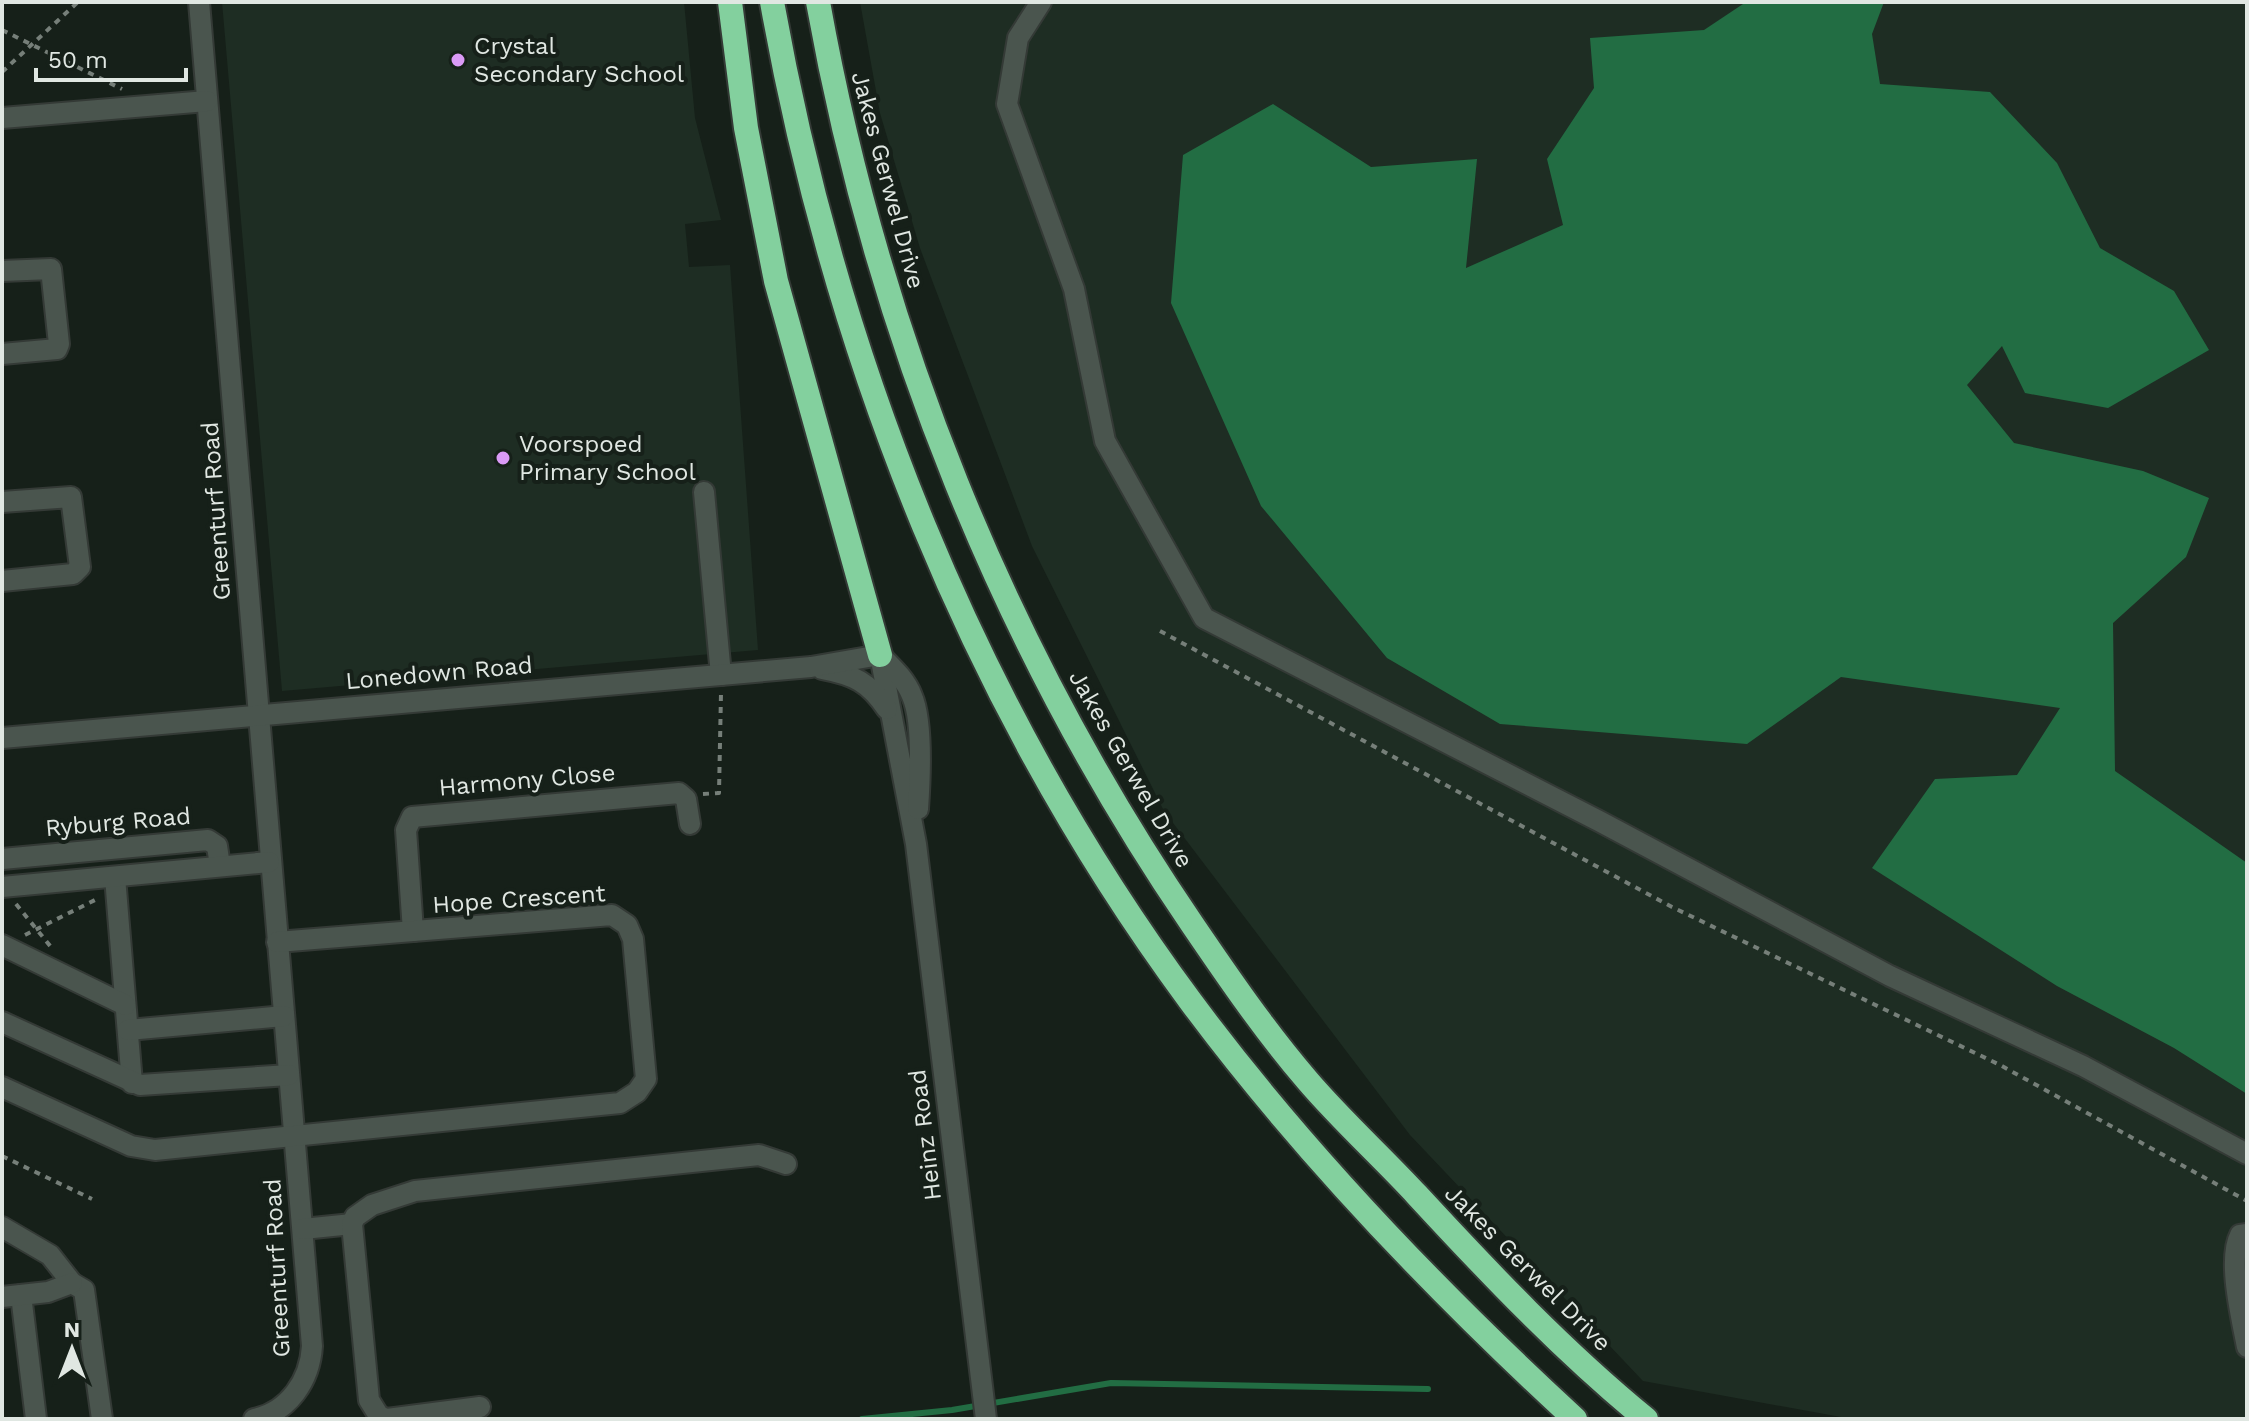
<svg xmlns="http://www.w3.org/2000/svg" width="2249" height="1421" font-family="'Work Sans',sans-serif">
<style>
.built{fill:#1e2d23}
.water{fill:#226d43}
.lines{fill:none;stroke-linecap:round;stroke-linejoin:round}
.stream{stroke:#226d43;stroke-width:6}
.minor-casing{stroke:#343a36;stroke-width:24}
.highway-casing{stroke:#343a36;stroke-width:28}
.path{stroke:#767f79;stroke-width:4;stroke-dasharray:6 6;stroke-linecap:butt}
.minor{stroke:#4a554e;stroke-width:20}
.highway{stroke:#83d09e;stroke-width:24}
.poi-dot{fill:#da9af6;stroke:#162019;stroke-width:3}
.labels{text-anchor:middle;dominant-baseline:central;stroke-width:8;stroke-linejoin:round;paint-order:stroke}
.poi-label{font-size:24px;fill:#e0e7e2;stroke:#162019;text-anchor:start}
.street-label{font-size:24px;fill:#e0e7e2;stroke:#162019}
</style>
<rect width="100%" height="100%" fill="#162019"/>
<g class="built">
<path d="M222 2H684L695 118 721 220 685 224 689 267 730 265 758 650 282 691Z"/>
<path d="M860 2H2247V1419H1852L1643 1381 1410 1135 1164 811 1032 546 920 248 880 113Z"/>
</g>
<path class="water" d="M1746 2H1884L1872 34 1880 84 1990 92 2057 163 2100 248 2174 291 2209 350 2108 408 2025 393 2002 346 1967 385 2014 443 2143 471 2209 498 2186 557 2113 623 2115 771 2247 863V1094L2174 1048 2057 986 1872 868 1935 779 2017 775 2060 708 1841 677 1747 744 1500 724 1387 658 1261 506 1171 303 1183 155 1273 104 1371 167 1477 159 1466 268 1563 225 1547 159 1594 88 1590 38 1704 30Z"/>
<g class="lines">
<path class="stream" d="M862 1419 952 1410 1111 1383 1428 1389"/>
<g class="minor-casing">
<g id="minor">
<path d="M199 2 312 1346C310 1380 289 1412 254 1419"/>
<path d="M1041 2 1018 38 1007 104 1074 289 1105 441 1204 618 1599 821 1890 976 2083 1066 2247 1154"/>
<path d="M2 118 207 101"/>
<path d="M2 271 51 269 59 344 57 349 2 354"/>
<path d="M704 492 721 675"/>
<path d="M2 502 71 497 80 567 73 574 2 581"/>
<path d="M880 655 916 844 986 1419"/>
<path d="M881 656C893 668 906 680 912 696 923 721 920 780 918 809"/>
<path d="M822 669C854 675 869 682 887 709"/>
<path d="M2 738 811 667 880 655"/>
<path d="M2 859 208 840 217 846 220 866"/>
<path d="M115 877 132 1083"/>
<path d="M2 887 269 862"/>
<path d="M413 931 406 830 412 817 679 793 686 799 690 824"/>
<path d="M2 945 125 1005"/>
<path d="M2 1022 140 1085 289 1075"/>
<path d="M128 1030 284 1016"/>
<path d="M2 1087 131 1146 155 1150 620 1103 637 1092 646 1079 633 939 627 925 612 915 277 942"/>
<path d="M2 1227 50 1255 72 1283 84 1290 102 1419"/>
<path d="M303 1229 352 1224"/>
<path d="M2247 1234 2240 1235C2227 1260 2242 1320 2247 1347"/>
<path d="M21 1295 36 1419"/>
<path d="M2 1297 48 1292 72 1283"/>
<path d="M480 1407 387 1419 379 1416 369 1400 352 1224 355 1217 372 1205 415 1191 759 1155 786 1164"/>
</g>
</g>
<g class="highway-casing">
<g id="highway">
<path d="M730 2 746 128 776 281 880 655"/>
<path d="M772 2C836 360 974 709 1191 1002 1304 1154 1436 1291 1575 1419"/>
<path d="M818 2C877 331 1003 647 1192 924 1228 977 1265 1031 1307 1080 1341 1120 1381 1156 1417 1195 1490 1274 1563 1351 1646 1419"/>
</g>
</g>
<g class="path">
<path d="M2 30 122 89"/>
<path d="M2 72 78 2"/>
<path d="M1160 631 1672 907 2000 1065 2247 1201"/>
<path d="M703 794 719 793 721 693"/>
<path d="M16 904 51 947"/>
<path d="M25 935 95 900"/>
<path d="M2 1156 92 1199"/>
</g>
<use href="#minor" class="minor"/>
<use href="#highway" class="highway"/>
</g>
<g class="poi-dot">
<circle cx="458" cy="60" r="8"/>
<circle cx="503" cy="458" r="8"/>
</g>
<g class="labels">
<g class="poi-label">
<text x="474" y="46">Crystal<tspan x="474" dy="28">Secondary School</tspan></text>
<text x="519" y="444">Voorspoed<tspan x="519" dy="28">Primary School</tspan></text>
</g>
<g class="street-label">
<text transform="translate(888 180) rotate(75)">Jakes Gerwel Drive</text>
<text transform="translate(216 511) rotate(-94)">Greenturf Road</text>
<text transform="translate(439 673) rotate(-5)">Lonedown Road</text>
<text transform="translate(1131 769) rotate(60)">Jakes Gerwel Drive</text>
<text transform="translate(527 780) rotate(-5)">Harmony Close</text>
<text transform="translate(118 822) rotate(-5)">Ryburg Road</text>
<text transform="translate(519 899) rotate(-4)">Hope Crescent</text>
<text transform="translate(925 1135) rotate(-97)">Heinz Road</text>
<text transform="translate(277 1268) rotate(-93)">Greenturf Road</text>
<text transform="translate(1528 1268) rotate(45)">Jakes Gerwel Drive</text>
</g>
</g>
<rect width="2249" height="1421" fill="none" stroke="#e0e7e2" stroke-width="8"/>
<g transform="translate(72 1349)" stroke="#162019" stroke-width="6" paint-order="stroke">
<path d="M0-6L14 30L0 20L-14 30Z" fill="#e0e7e2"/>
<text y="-12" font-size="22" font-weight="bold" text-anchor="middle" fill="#e0e7e2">N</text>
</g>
<path d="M36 68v12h150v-12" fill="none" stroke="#e0e7e2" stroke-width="4"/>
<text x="48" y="68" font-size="24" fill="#e0e7e2" stroke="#162019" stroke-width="6" paint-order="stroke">50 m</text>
</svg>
